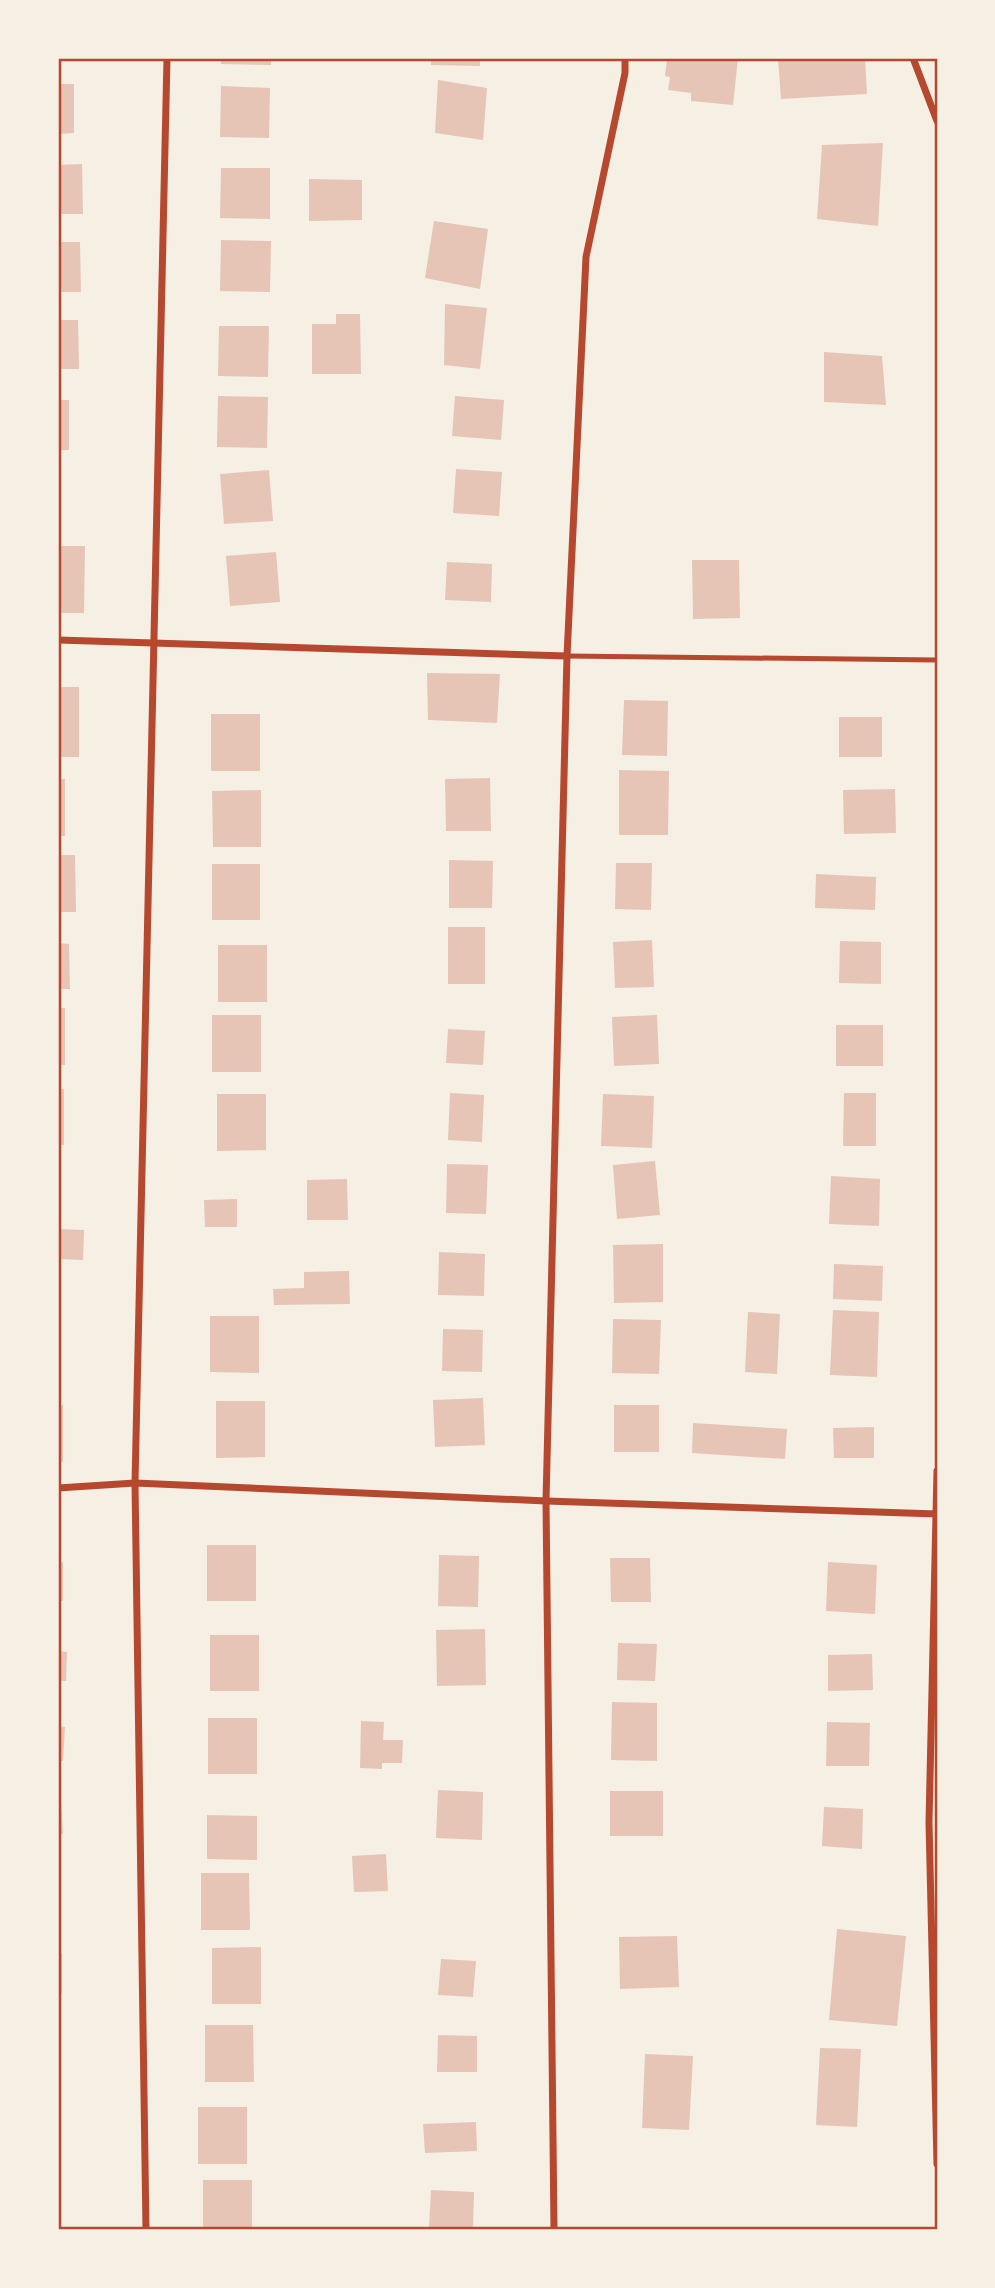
<svg xmlns="http://www.w3.org/2000/svg" width="995" height="2288" font-family="'PT Sans Narrow',sans-serif">
<style>
.building{fill:#e6c5b7}
.lines{fill:none;stroke-linecap:round;stroke-linejoin:round}
.service{stroke:#b5482f;stroke-width:5}
.minor{stroke:#b5482f;stroke-width:7}
.neatline{fill:none;stroke:#b5482f;stroke-width:2.5}
</style>
<rect width="100%" height="100%" fill="#f6efe4"/>
<g class="building">
<path d="M221 58H271V65L221 64Z"/>
<path d="M431 58H480V66L431 65Z"/>
<path d="M667 58H738L733 105 691 101V93L668 90 670 77 665 76Z"/>
<path d="M778 58H865L867 94 781 99Z"/>
<path d="M438 80 487 88 483 140 435 133Z"/>
<path d="M58 84H74V133L58 134Z"/>
<path d="M221 86 270 88 269 138 220 137Z"/>
<path d="M883 143 878 226 817 219 822 145Z"/>
<path d="M82 164 83 214H58V165Z"/>
<path d="M221 168H270V219L220 218Z"/>
<path d="M309 179 362 180V220L309 221Z"/>
<path d="M434 221 488 229 480 289 425 278Z"/>
<path d="M221 240 271 241 270 292 220 291Z"/>
<path d="M58 242H80L81 292H58Z"/>
<path d="M445 304 487 308 480 369 444 365Z"/>
<path d="M336 314H360L361 374H312V324H336Z"/>
<path d="M58 320H78L79 369H58Z"/>
<path d="M219 326H269L268 377 218 376Z"/>
<path d="M824 352 882 356 886 405 824 402Z"/>
<path d="M218 396 268 397 267 448 217 447Z"/>
<path d="M455 396 504 400 501 440 452 436Z"/>
<rect x="58" y="400" width="11" height="50"/>
<path d="M456 469 502 472 499 516 453 513Z"/>
<path d="M269 470 273 521 224 524 220 474Z"/>
<path d="M58 546H85L84 613H58Z"/>
<path d="M276 552 280 602 230 606 226 556Z"/>
<path d="M692 560H739L740 618 693 619Z"/>
<path d="M447 562 492 564 491 602 445 600Z"/>
<path d="M427 673 500 674 497 723 428 720Z"/>
<rect x="58" y="687" width="21" height="70"/>
<path d="M624 700 668 701 667 756 622 755Z"/>
<rect x="211" y="714" width="49" height="57"/>
<rect x="839" y="717" width="43" height="40"/>
<path d="M619 770 669 771 668 835H619Z"/>
<path d="M490 778 491 831H446L445 779Z"/>
<rect x="58" y="779" width="7" height="57"/>
<path d="M895 789 896 833 844 834 843 790Z"/>
<path d="M261 790V847H213L212 791Z"/>
<path d="M58 855H75L76 912H58Z"/>
<path d="M449 860 493 861 492 908H449Z"/>
<path d="M616 863H652L651 910 615 909Z"/>
<rect x="212" y="864" width="48" height="56"/>
<path d="M816 874 876 877 875 910 815 908Z"/>
<rect x="448" y="927" width="37" height="57"/>
<path d="M652 940 654 987 615 988 613 942Z"/>
<path d="M840 941 881 942V984L839 983Z"/>
<path d="M58 943 69 944 70 989H58Z"/>
<rect x="218" y="945" width="49" height="57"/>
<rect x="58" y="1008" width="7" height="57"/>
<rect x="212" y="1015" width="49" height="57"/>
<path d="M657 1015 659 1064 614 1066 612 1017Z"/>
<rect x="836" y="1025" width="47" height="41"/>
<path d="M448 1029 485 1031 483 1065 446 1063Z"/>
<rect x="58" y="1089" width="6" height="56"/>
<path d="M450 1093 484 1095 482 1142 448 1140Z"/>
<path d="M844 1093H876V1146H843Z"/>
<path d="M217 1094H266V1150L217 1151Z"/>
<path d="M603 1094 654 1096 652 1148 601 1146Z"/>
<path d="M655 1161 660 1215 617 1219 613 1165Z"/>
<path d="M447 1164 488 1165 486 1214 446 1213Z"/>
<path d="M831 1176 880 1179 879 1226 829 1224Z"/>
<path d="M347 1179 348 1220H307V1180Z"/>
<path d="M237 1199V1227H205L204 1200Z"/>
<path d="M58 1229 84 1230 83 1260 58 1259Z"/>
<path d="M663 1244V1302L614 1303 613 1245Z"/>
<path d="M439 1252 485 1254 484 1296 438 1295Z"/>
<path d="M834 1264 883 1266 882 1301 833 1299Z"/>
<path d="M349 1271 350 1304 274 1305 273 1289 304 1288V1272Z"/>
<path d="M833 1310 879 1312 877 1377 830 1375Z"/>
<path d="M748 1312 780 1314 777 1374 745 1372Z"/>
<path d="M210 1316H259V1373L210 1372Z"/>
<path d="M613 1319 661 1320 659 1374 612 1373Z"/>
<path d="M443 1329 483 1330 482 1372 442 1371Z"/>
<path d="M483 1398 485 1445 435 1447 433 1400Z"/>
<path d="M216 1401H265V1457L216 1458Z"/>
<rect x="58" y="1405" width="5" height="57"/>
<rect x="614" y="1405" width="45" height="47"/>
<path d="M693 1423 787 1429 785 1459 692 1453Z"/>
<path d="M874 1427V1458H834L833 1428Z"/>
<rect x="207" y="1545" width="49" height="56"/>
<path d="M439 1555 479 1556 478 1607 438 1606Z"/>
<path d="M610 1558H650L651 1602H611Z"/>
<rect x="58" y="1562" width="5" height="39"/>
<path d="M828 1562 877 1565 875 1614 826 1611Z"/>
<path d="M485 1629 486 1685 437 1686 436 1630Z"/>
<rect x="210" y="1635" width="49" height="56"/>
<path d="M618 1643 657 1644 655 1681 617 1680Z"/>
<path d="M58 1651 67 1652 66 1681H58Z"/>
<path d="M872 1654 873 1690 828 1691V1655Z"/>
<path d="M612 1702 657 1703V1761L611 1760Z"/>
<rect x="208" y="1718" width="49" height="56"/>
<path d="M361 1721 384 1722 383 1740H403L402 1763H382V1769L360 1768Z"/>
<path d="M827 1722 870 1723 869 1766H826Z"/>
<path d="M58 1726 65 1727 63 1761H58Z"/>
<path d="M438 1790 483 1792 482 1840 436 1838Z"/>
<rect x="610" y="1791" width="53" height="45"/>
<path d="M58 1799H61L63 1834H58Z"/>
<path d="M824 1807 863 1809 862 1849 822 1846Z"/>
<path d="M207 1815 257 1816V1860L207 1859Z"/>
<path d="M386 1854 388 1891 354 1892 352 1856Z"/>
<path d="M201 1873H249L250 1930H201Z"/>
<path d="M837 1929 906 1936 897 2026 829 2020Z"/>
<path d="M677 1936 679 1987 620 1989 619 1937Z"/>
<path d="M261 1947V2004H212V1948Z"/>
<rect x="58" y="1953" width="4" height="41"/>
<path d="M441 1959 476 1961 473 1997 438 1995Z"/>
<path d="M205 2025H253L254 2082H205Z"/>
<path d="M438 2035 477 2036V2072H437Z"/>
<path d="M820 2048 861 2049 857 2127 816 2125Z"/>
<path d="M645 2054 693 2056 689 2130 642 2128Z"/>
<rect x="198" y="2107" width="49" height="57"/>
<path d="M476 2122 477 2151 425 2153 423 2124Z"/>
<rect x="203" y="2180" width="49" height="50"/>
<path d="M431 2190 474 2192 473 2230 429 2228Z"/>
</g>
<g class="lines">
<path class="service" d="M567 656 937 660"/>
<g class="minor">
<path d="M913 58 937 121"/>
<path d="M58 640 567 656"/>
<path d="M937 1471 929 1822 937 2164"/>
<path d="M58 1488 135 1483 546 1501 937 1514"/>
<path d="M146 2230 135 1483 167 58"/>
<path d="M554 2230 546 1501 567 656 586 257 625 73V58"/>
</g>
</g>
<rect width="995" height="2288" fill="none" stroke="#f6efe4" stroke-width="119"/>
<rect x="60" y="60" width="876" height="2168" class="neatline"/>
</svg>
